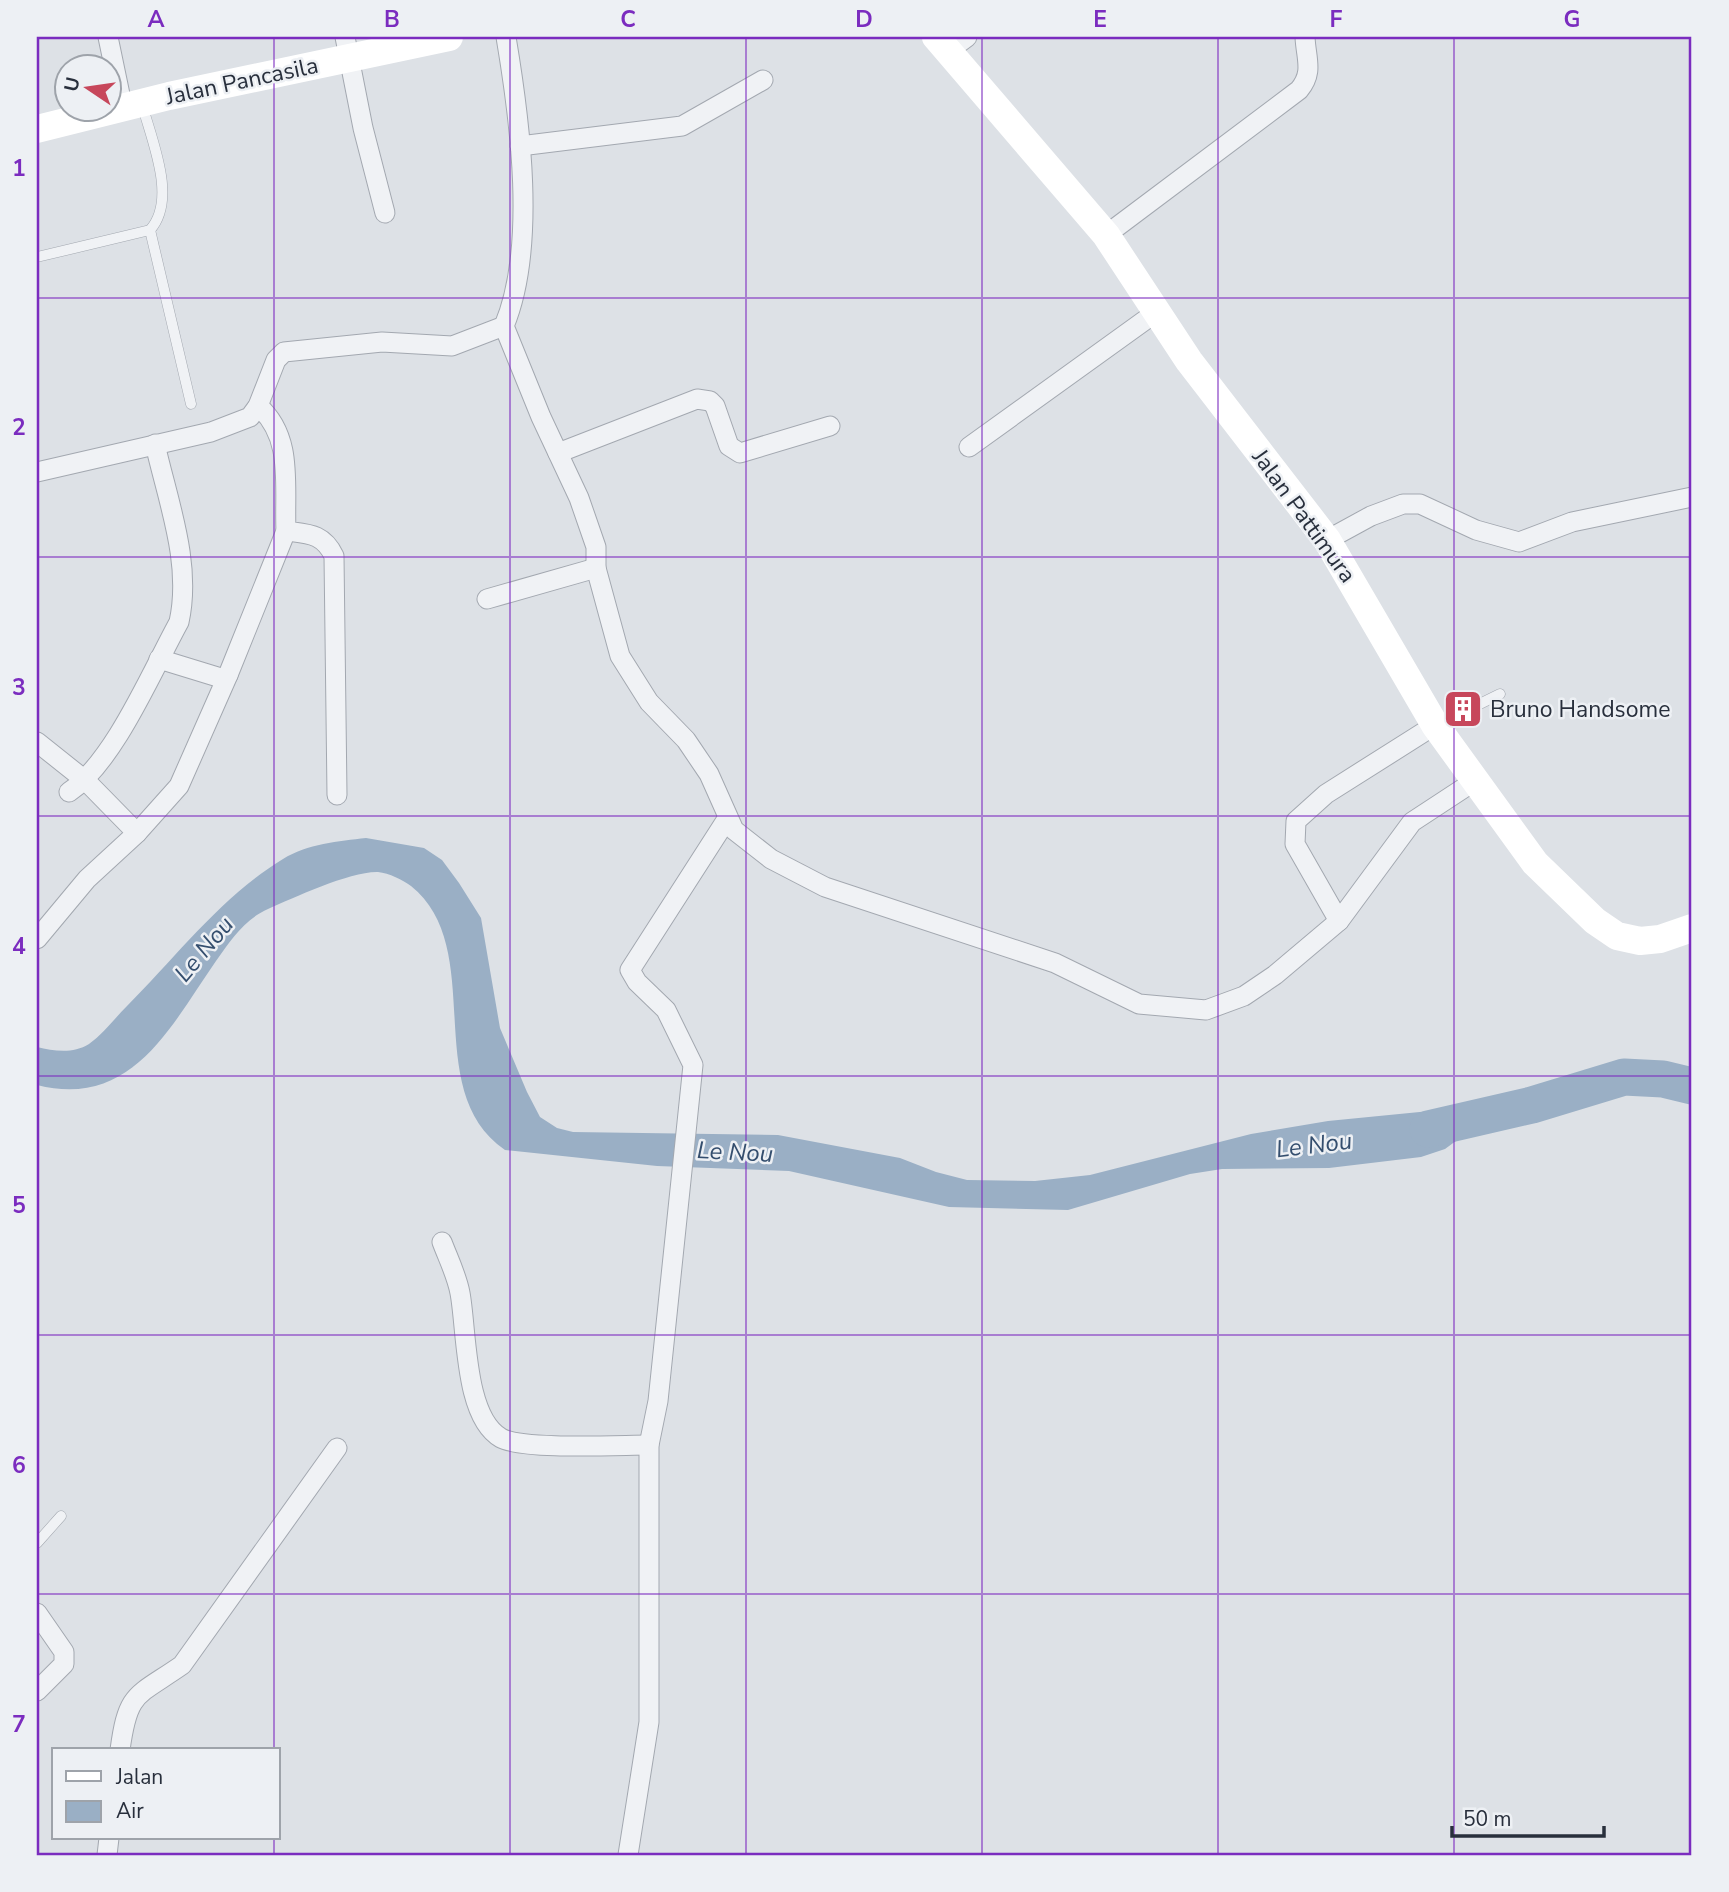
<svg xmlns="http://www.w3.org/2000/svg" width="1729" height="1892" font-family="'Nunito Sans',sans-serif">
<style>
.water{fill:#9aafc5}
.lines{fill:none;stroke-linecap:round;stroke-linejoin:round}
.river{stroke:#9aafc5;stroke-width:37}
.lane-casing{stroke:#a3a8b0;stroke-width:11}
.street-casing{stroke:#a3a8b0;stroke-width:21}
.lane{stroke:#f0f2f5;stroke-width:10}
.street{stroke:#f0f2f5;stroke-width:19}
.secondary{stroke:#fff;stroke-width:28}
.grid{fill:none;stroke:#7b2cbf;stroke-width:2;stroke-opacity:0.55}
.labels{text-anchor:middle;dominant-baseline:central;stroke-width:5;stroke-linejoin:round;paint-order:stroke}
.street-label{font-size:23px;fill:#282f3c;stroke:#edf0f4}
.poi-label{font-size:23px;fill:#282f3c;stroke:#edf0f4;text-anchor:start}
.water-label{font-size:24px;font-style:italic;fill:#344e6e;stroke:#edf0f4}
.neatline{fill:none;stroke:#7b2cbf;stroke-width:2.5}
.grid-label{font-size:23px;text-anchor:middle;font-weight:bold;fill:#7b2cbf}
</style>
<rect width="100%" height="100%" fill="#dde1e6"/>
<path class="water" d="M366 838 424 848 442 860 459 883 481 918 500 1028 527 1092 540 1117 557 1128 573 1132 778 1135 900 1158 936 1172 967 1180 1035 1181 1090 1175 1251 1134 1328 1121 1440 1110 1464 1112 1478 1118 1464 1135 1445 1149 1421 1157 1329 1168 1222 1169 1190 1174 1068 1210 949 1207 789 1171 657 1166 505 1150C418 1090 489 949 411 886 403 880 389 873 378 872 351 871 293 898 268 909 245 919 230 941 216 961 170 1027 132 1109 37 1085V1047C54 1051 73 1054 89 1044 103 1034 115 1018 127 1006 178 955 221 897 283 859 307 844 339 841 366 838Z"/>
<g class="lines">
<path class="river" d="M1428 1129 1532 1105 1624 1077 1663 1079 1692 1086"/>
<g class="lane-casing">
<g id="lane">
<path d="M150 230 191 404"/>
<path d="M37 257 150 230C178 199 151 139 142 104"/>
<path d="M1439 724 1500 694"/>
<path d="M37 1543 61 1516"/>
</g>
</g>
<g class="street-casing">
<g id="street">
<path d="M108 37 123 109"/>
<path d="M345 37 363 128 385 213"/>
<path d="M506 37C520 120 537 247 504 326L541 417 579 498 596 547V568L620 656 649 702 686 740 709 774 734 830 771 859 825 887 1055 963 1139 1004 1206 1010 1244 996 1275 975 1339 921 1412 822 1473 782"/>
<path d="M948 51 967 37"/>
<path d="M520 146 682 126 763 80"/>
<path d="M1106 235 1299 90C1314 72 1306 59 1305 37"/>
<path d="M258 406C294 437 284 486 286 531 308 534 323 533 334 556L337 795"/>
<path d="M969 447 1155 313"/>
<path d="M558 453 697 399 710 401 715 406 729 446 740 453 830 426"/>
<path d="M37 472 211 432 250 417 258 406 276 360 284 352 382 342 452 346 504 326"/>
<path d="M1327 540 1371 516 1403 504H1420L1476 530 1519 542 1572 522 1692 497"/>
<path d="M487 599 596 568"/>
<path d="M159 659 221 678 228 675 286 531"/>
<path d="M37 742 86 781 137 833"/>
<path d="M69 792C114 762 152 671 179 622 192 563 168 502 155 444"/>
<path d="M1339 921 1295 844 1296 821 1326 794 1435 725"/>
<path d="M37 939 87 879 137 833 179 786 228 675"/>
<path d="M442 1242C448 1258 457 1276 460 1293 467 1330 464 1417 501 1438 523 1450 619 1445 649 1445"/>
<path d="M37 1613 64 1652V1664L37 1691"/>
<path d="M120 1750C128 1691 136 1697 182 1665L337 1448"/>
<path d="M107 1855 109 1838"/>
<path d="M628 1855 649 1722V1445L658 1401 693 1065 666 1010 637 982 630 970 727 819"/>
</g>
</g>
<use href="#lane" class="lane"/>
<use href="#street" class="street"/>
<g class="secondary">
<path d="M936 37 1106 235 1189 361 1327 540 1435 725 1535 863 1595 921 1617 936 1640 941 1660 939 1692 928"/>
<path d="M37 129 169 96 449 37"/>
</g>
</g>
<path class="grid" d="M274 37V1750M510 37V1855M746 37V1855M982 37V1855M1218 37V1855M1454 37V1855M37 298H1692M37 557H1692M37 816H1692M37 1076H1692M37 1335H1692M37 1594H1692M274 1838V1855"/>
<defs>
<g id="building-square" transform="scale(2.0125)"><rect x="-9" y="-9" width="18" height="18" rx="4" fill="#c7475b" stroke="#edf0f4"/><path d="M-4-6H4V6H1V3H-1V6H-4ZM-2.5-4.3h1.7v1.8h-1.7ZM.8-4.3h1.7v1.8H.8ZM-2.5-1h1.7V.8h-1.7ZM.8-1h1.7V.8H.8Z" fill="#fff"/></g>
</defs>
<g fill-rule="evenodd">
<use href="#building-square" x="1463" y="709"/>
</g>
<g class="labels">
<g class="street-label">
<text transform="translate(242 81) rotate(-12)">Jalan Pancasila</text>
<text transform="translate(1304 516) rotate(54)">Jalan Pattimura</text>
</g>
<g class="poi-label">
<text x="1490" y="709">Bruno Handsome</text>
</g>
<g class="water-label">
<text transform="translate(204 949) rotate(-50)">Le Nou</text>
<text transform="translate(1314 1145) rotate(-7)">Le Nou</text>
<text transform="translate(735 1152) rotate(3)">Le Nou</text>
</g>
</g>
<rect width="1729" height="1892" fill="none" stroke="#edf0f4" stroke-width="77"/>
<rect x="52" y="1748" width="228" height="91" fill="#edf0f4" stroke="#9ea3aa" stroke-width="2"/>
<rect x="66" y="1771" width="35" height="10" fill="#ffffff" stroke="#9ea3aa" stroke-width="2"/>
<text x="116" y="1784" font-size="21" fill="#282f3c">Jalan</text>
<rect x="66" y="1801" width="35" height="21" fill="#9aafc5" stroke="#9ea3aa" stroke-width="2"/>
<text x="116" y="1818" font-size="21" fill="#282f3c">Air</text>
<g transform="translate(88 88) rotate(283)"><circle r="33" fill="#edf0f4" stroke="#9ea3aa" stroke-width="2"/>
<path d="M0-5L12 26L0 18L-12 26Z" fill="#c7475b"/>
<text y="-10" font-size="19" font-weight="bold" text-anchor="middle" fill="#282f3c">U</text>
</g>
<path d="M1452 1826v10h152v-10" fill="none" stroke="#282f3c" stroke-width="3.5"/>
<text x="1463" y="1826" font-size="21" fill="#282f3c" stroke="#edf0f4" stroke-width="5" paint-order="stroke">50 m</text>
<rect x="38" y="38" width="1652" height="1816" class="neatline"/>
<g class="grid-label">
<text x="156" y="27">A</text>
<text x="392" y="27">B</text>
<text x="628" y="27">C</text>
<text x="864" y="27">D</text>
<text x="1100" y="27">E</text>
<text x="1336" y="27">F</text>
<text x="1572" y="27">G</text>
<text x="19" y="176">1</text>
<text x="19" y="435">2</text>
<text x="19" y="695">3</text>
<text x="19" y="954">4</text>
<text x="19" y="1213">5</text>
<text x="19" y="1473">6</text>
<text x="19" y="1732">7</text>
</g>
</svg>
